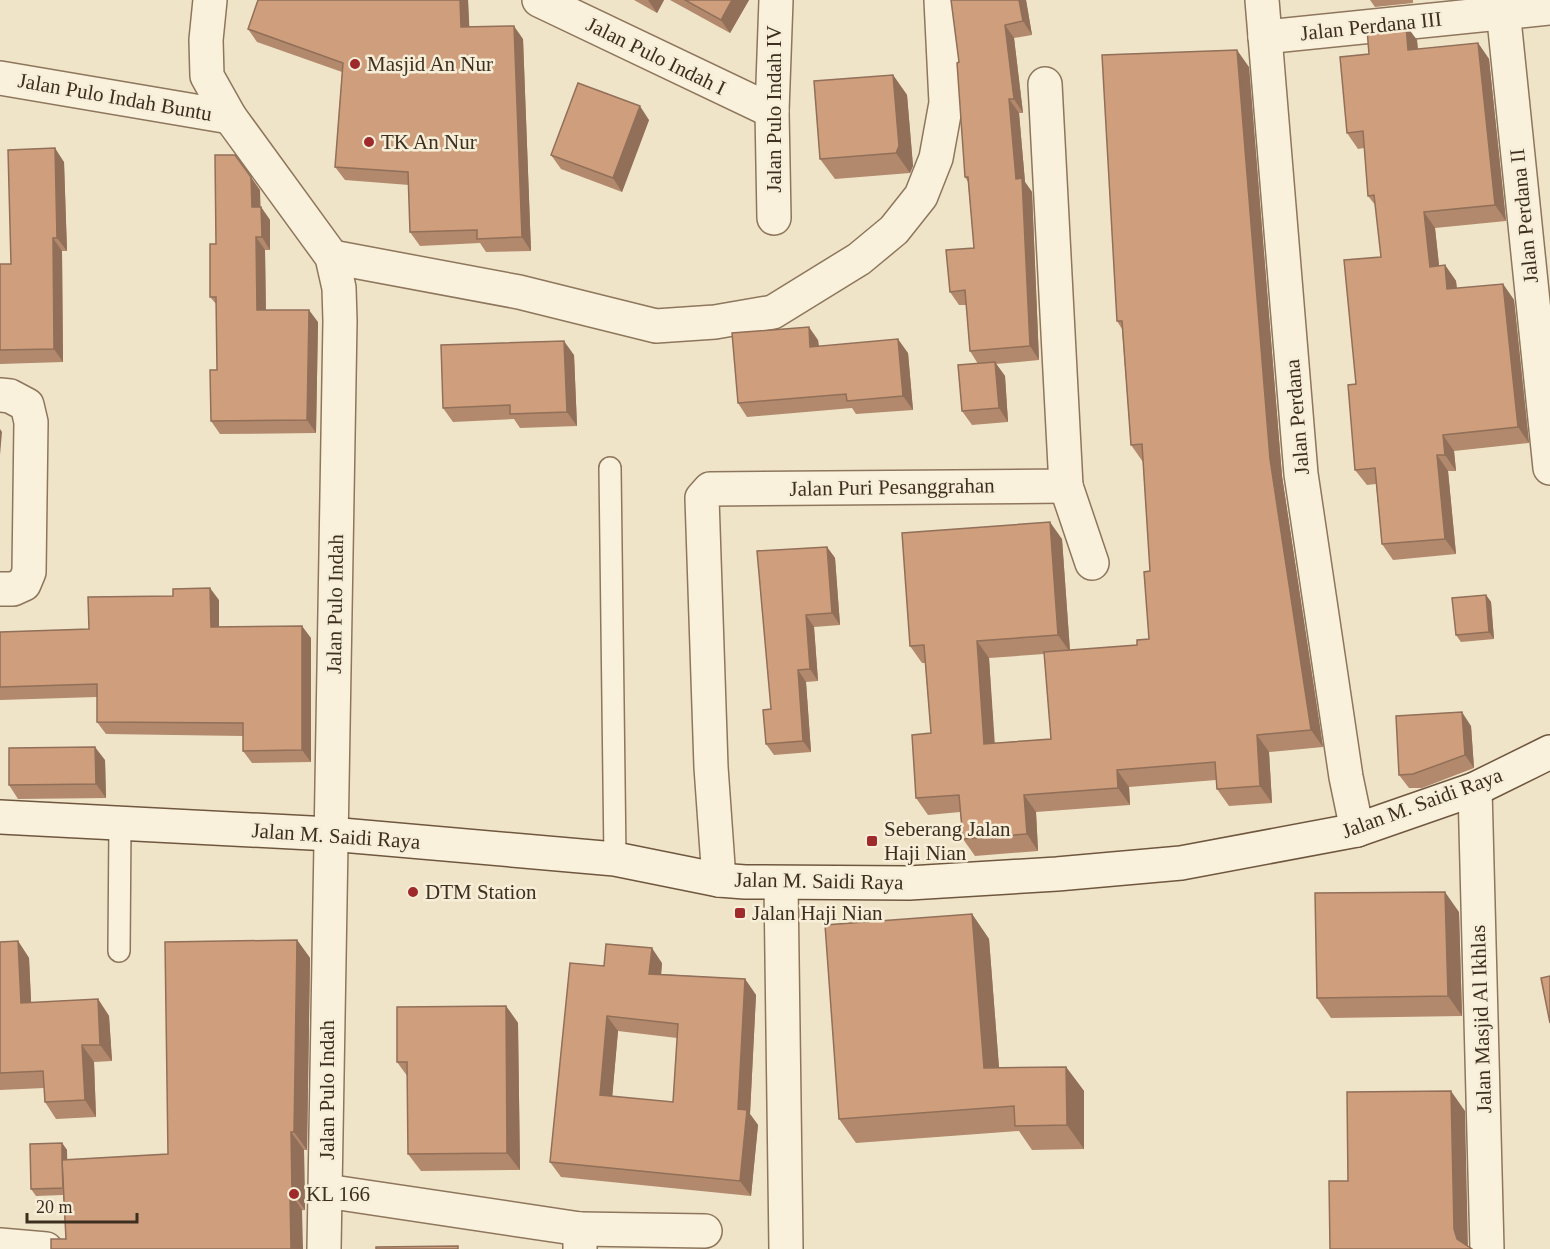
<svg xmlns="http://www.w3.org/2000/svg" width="1550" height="1249" font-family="'Times New Roman',serif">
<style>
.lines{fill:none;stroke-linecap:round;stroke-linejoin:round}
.lane-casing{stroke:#8d765c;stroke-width:24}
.street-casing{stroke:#8d765c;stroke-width:36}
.secondary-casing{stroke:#6f573f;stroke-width:36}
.lane{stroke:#faf1dc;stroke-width:21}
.street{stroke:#faf1dc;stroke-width:33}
.secondary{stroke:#faf1dc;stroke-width:33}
.wall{fill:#b2896c;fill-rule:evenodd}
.shaded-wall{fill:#916f58}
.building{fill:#cf9f7d;stroke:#916f58;stroke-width:1.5;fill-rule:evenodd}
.poi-dot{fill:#9e2a2b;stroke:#f7eed8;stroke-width:2}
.labels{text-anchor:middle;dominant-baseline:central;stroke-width:5;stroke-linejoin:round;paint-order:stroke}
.street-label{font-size:21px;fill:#3d2e20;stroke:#f7eed8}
.poi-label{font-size:21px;fill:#3d2e20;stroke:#f7eed8;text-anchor:start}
</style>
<rect width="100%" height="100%" fill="#f0e4c8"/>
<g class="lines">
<g class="lane-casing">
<g id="lane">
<path d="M610 468 615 859"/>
<path d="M119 951 120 823"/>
</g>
</g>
<g class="street-casing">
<g id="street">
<path d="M210 0 206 40 207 76 230 117 332 257 339 288 340 321 324 1249"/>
<path d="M539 0 772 111"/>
<path d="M1262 0 1301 474 1346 777 1357 830"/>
<path d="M1502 0 1550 468"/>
<path d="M1265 37 1550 8"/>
<path d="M0 78 230 117"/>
<path d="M774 218 772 111 776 0"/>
<path d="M332 257 519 292 656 326 715 322 773 312 859 259 894 230 921 196 936 158 946 103 941 0"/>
<path d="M0 395 10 396 27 405 31 422 29 572 24 584 13 589H0"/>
<path d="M1066 486 1092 563"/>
<path d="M1475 789 1487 1249"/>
<path d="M719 880 711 767 702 498 710 489 1066 486 1045 84"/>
<path d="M781 884 786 1249"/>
<path d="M326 1191 580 1229V1249"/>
<path d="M580 1229 705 1231"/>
<path d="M0 1245 46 1249"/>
</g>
</g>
<g class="secondary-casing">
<path id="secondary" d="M0 817 330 834 615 859 719 880 745 882 909 883 1057 874 1181 863 1357 830 1475 789 1550 752"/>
</g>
<use href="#lane" class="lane"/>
<use href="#street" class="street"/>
<use href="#secondary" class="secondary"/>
</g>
<g class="wall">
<path d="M258 0H468L469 27 523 39 531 251 486 252 480 243 420 246 410 232 409 185 345 180 335 167 342 72 257 42 248 29Z"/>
<path d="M634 0H664L657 13Z"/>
<path d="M670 0H749L730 33Z"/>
<path d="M1026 0 1032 35 1014 38 1023 113H1019L1025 182 1032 192 1039 360 996 364 1005 376 1008 422 972 425 962 411 978 364 970 351 966 305H959L950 292 974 248 968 182 965 177 959 62Z"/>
<path d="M1370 0H1413V3L1375 7Z"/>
<path d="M1417 40 1418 49 1478 43 1489 59 1506 221 1435 228 1439 266 1445 265 1456 281 1457 288 1503 284 1514 300 1529 443 1454 451 1456 471H1448L1456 554 1393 560 1382 544 1376 484 1367 485 1355 470 1356 384 1381 257 1376 206 1368 196 1364 148 1358 149 1347 133 1369 54Z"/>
<path d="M1249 67 1282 476 1323 747 1269 752 1272 803 1229 806 1217 789 1216 780 1129 787 1130 805 1036 812 1038 851 975 856 963 839 960 812 928 815 916 798 931 733 925 663H922L910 646 1062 539 1070 650 1137 645 1149 639 1150 571 1143 462 1131 445 1122 329 1117 321ZM1044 654 1051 739 994 743 989 658Z"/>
<path d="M893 75 907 95 913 166 910 173 835 179 820 159Z"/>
<path d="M649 120 622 192 561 169 551 155Z"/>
<path d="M64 162 67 251H62L63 362 0 364V264H11Z"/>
<path d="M260 190V207H261L270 220V250H265L266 310 318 322 316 433 220 434 211 421 217 370V305L210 297 216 244Z"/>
<path d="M818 340 819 346 908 353 913 410 856 414 852 408 747 417 738 403Z"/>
<path d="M574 355 577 426 520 428 514 419 453 422 443 408Z"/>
<path d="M827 547 835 558 840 625 814 627 818 681 806 682 811 752 774 755 766 744 771 709Z"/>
<path d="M1486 595 1491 602 1494 639 1461 642 1456 635Z"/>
<path d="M219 600V627L311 638V762L252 763 243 751V736L106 734 97 722V697L0 700V632L89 629Z"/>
<path d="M1471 726 1474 768 1422 788H1409L1399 775Z"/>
<path d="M105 760 106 798 18 799 9 785Z"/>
<path d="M1459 912 1462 1016 1331 1018 1317 998Z"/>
<path d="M972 914 989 939 999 1068 1066 1067 1084 1091V1149L1032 1150 1019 1131 856 1143 839 1119Z"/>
<path d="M297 940 310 958 307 1150H304L305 1210 66 1239 63 1195 36 1196 31 1189 62 1143 67 1150V1160L168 1154Z"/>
<path d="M18 941 29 958 31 1003 98 999 109 1016 112 1061 94 1062 96 1117 56 1119 45 1102 44 1088 0 1090V942Z"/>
<path d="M662 963 661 974 745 979 756 995 750 1114 758 1125 751 1196 561 1177 550 1162 604 966ZM618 1031 677 1038 673 1102 612 1097Z"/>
<path d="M506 1006 518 1023 520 1170 421 1171 408 1154V1077L397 1062Z"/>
</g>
<g class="shaded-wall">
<path d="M460 0H468L470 40 461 27Z"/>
<path d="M648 0H664L657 13Z"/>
<path d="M732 0H749L730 33 721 20Z"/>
<path d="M1019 0H1026L1032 35 1023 21Z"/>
<path d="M1005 25 1014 38 1023 113 1014 99Z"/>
<path d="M1406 25 1417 40 1419 66 1408 50Z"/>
<path d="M514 26 523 39 531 251 522 237Z"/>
<path d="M1478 43 1489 59 1506 221 1495 205Z"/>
<path d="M1237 50 1249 67 1282 476 1323 747 1311 730 1270 459Z"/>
<path d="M893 75 907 95 913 166 910 173 896 153Z"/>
<path d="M1009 99 1019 113 1025 182 1032 192 1039 360 1030 346Z"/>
<path d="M640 106 649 120 622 192 613 178Z"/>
<path d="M55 148 64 162 67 251 57 238Z"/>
<path d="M251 177 260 190 261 220 252 207Z"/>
<path d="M261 207 270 220V250L262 237Z"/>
<path d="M1424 212 1435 228 1441 283 1430 267Z"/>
<path d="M256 237 265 250 266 323 257 310Z"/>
<path d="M53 238 62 251 63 362 54 349Z"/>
<path d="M1445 265 1456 281 1458 305 1447 289Z"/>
<path d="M1503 284 1514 300 1529 443 1518 427Z"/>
<path d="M309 310 318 322 316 433 307 420Z"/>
<path d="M809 327 818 340 820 361 810 347Z"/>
<path d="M898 339 908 353 913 410 903 396Z"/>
<path d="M564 341 574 355 577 426 567 412Z"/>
<path d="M995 362 1005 376 1008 422 999 408Z"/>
<path d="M0 429 2 432 0 455Z"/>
<path d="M1443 435 1454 451 1456 471 1445 455Z"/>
<path d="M1437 455 1448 471 1456 554 1445 539Z"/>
<path d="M1050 522 1062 539 1070 652 1058 635Z"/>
<path d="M827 547 835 558 840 625 832 613Z"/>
<path d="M210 588 219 600V640L211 627Z"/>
<path d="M1486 595 1491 602 1494 639 1489 632Z"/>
<path d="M806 615 814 627 818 681 810 669Z"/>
<path d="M302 626 311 638V762L302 750Z"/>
<path d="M977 641 989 658 996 761 984 744Z"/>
<path d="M798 670 806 682 811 752 803 741Z"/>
<path d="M1462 712 1471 726 1474 768 1465 755Z"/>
<path d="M1257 735 1269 752 1272 803 1260 786Z"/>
<path d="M95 747 105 760 106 798 96 784Z"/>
<path d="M1117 770 1129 787 1130 805 1118 788Z"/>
<path d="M1024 795 1036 812 1038 851 1027 834Z"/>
<path d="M1445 892 1459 912 1462 1016 1448 996Z"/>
<path d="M972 914 989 939 1001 1093 984 1068Z"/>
<path d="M297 940 310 958 307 1150 294 1132Z"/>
<path d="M18 941 29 958 32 1020 21 1003Z"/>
<path d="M652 948 662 963 660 989 649 974Z"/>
<path d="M745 979 756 995 750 1114 758 1125 751 1196 740 1181 738 1109Z"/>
<path d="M98 999 109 1016 112 1061 100 1045Z"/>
<path d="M506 1006 518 1023 520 1170 507 1153Z"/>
<path d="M607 1016 618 1031 611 1111 600 1095Z"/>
<path d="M82 1045 94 1062 96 1117 85 1100Z"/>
<path d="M1066 1067 1084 1091V1149L1067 1125Z"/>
<path d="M1451 1091 1465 1111 1468 1249 1457 1239 1454 1229Z"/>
<path d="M291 1132 304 1150 305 1210 292 1192Z"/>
<path d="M62 1143 67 1150 68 1195 63 1188Z"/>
<path d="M290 1192 302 1210 303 1249H291Z"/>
</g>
<g class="building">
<path d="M258 0H460L461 27 514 26 522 237 477 239V230L410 232 408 172 335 167 343 63 248 29Z"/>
<path d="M685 0H732L721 20Z"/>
<path d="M951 0H1019L1023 21 1005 25 1014 99H1009L1016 179 1022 178 1030 346 970 351 965 290 950 292 946 250 974 248 968 177H965L957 63 959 62Z"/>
<path d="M1406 25 1408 50 1478 43 1495 205 1424 212 1430 267 1445 265 1447 289 1503 284 1518 427 1443 435 1445 455H1437L1445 539 1382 544 1375 468 1355 470 1348 385 1356 384 1344 260 1381 257 1374 195 1368 196 1363 131 1347 133 1340 57 1369 54 1367 29Z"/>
<path d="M1237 50 1270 459 1311 730 1257 735 1260 786 1217 789 1215 762 1117 770 1118 788 1024 795 1027 834 963 839 959 795 916 798 912 735 931 733 924 645 910 646 902 533 1050 522 1058 635 977 641 984 744 1051 739 1044 652 1137 645V640L1149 639 1144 572 1150 571 1142 444 1131 445 1122 321H1117L1102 55Z"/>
<path d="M893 75 899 146 896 153 820 159 814 81Z"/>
<path d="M578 83 640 106 613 178 551 155Z"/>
<path d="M55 148 57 238H53L54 349 0 350V264H11L8 150Z"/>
<path d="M215 155H235L251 177 252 207H261L262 237H256L257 310H309L307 420 211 421 210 370H217L216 297H210V244H216Z"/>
<path d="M809 327 810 347 898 339 903 396 847 401 846 394 738 403 732 333Z"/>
<path d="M564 341 567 412 510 414V405L443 408 441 345Z"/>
<path d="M995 362 999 408 962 411 958 365Z"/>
<path d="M827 547 832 613 806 615 810 669 798 670 803 741 766 744 763 710 771 709 757 551Z"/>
<path d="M210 588 211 627 302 626V750L243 751V723L97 722V684L0 687V632L89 629 88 597 173 596V589Z"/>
<path d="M1486 595 1489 632 1456 635 1452 598Z"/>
<path d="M1462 712 1465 755 1413 774 1399 775 1396 716Z"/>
<path d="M95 747 96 784 9 785V748Z"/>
<path d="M1445 892 1448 996 1317 998 1315 893Z"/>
<path d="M972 914 984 1068 1066 1067 1067 1125 1015 1126 1014 1106 839 1119 825 925Z"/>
<path d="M297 940 294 1132H291L292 1192H290L291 1249H51V1239H66L62 1160 168 1154 165 942Z"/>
<path d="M18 941 21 1003 98 999 100 1045H82L85 1100 45 1102 43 1071 0 1073V942Z"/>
<path d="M606 944 652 948 649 974 745 979 738 1109 747 1110 740 1181 550 1162 570 963 604 966ZM607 1016 678 1024 673 1102 600 1095Z"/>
<path d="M1550 976V1023L1541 978Z"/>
<path d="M506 1006 507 1153 408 1154 407 1062H397V1007Z"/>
<path d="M1451 1091 1454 1229 1457 1239 1472 1249H1330L1329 1181H1348L1347 1092Z"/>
<path d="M62 1143V1160L63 1188 31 1189 30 1144Z"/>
<path d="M458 1246V1249H376V1247Z"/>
</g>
<g class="poi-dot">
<circle cx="355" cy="64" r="6"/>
<circle cx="369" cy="142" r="6"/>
<rect x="866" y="835" width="12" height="12" rx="3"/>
<circle cx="413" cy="892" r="6"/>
<rect x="734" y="907" width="12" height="12" rx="3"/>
<circle cx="294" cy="1194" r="6"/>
</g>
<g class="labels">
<g class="street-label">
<text transform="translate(1371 26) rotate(-6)">Jalan Perdana III</text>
<text transform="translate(656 56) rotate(26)">Jalan Pulo Indah I</text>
<text transform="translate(115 97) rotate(10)">Jalan Pulo Indah Buntu</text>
<text transform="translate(774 109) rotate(-90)">Jalan Pulo Indah IV</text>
<text transform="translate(1524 216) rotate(-96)">Jalan Perdana II</text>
<text transform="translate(1297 417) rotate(-95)">Jalan Perdana</text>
<text transform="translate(892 487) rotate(-1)">Jalan Puri Pesanggrahan</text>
<text transform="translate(335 604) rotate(-89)">Jalan Pulo Indah</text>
<text transform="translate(1422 803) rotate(-20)">Jalan M. Saidi Raya</text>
<text transform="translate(336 836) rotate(4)">Jalan M. Saidi Raya</text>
<text transform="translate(819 881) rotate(1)">Jalan M. Saidi Raya</text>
<text transform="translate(1481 1019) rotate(-92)">Jalan Masjid Al Ikhlas</text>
<text transform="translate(327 1090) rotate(-90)">Jalan Pulo Indah</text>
</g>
<g class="poi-label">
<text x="367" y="64">Masjid An Nur</text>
<text x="381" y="142">TK An Nur</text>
<text x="884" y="829">Seberang Jalan<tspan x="884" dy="24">Haji Nian</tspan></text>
<text x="425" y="892">DTM Station</text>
<text x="752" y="913">Jalan Haji Nian</text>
<text x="306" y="1194">KL 166</text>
</g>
</g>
<path d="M27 1213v9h110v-9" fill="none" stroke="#3d2e20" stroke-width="3"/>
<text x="36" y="1213" font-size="18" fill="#3d2e20" stroke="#f7eed8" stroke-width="4.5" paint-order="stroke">20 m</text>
</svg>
